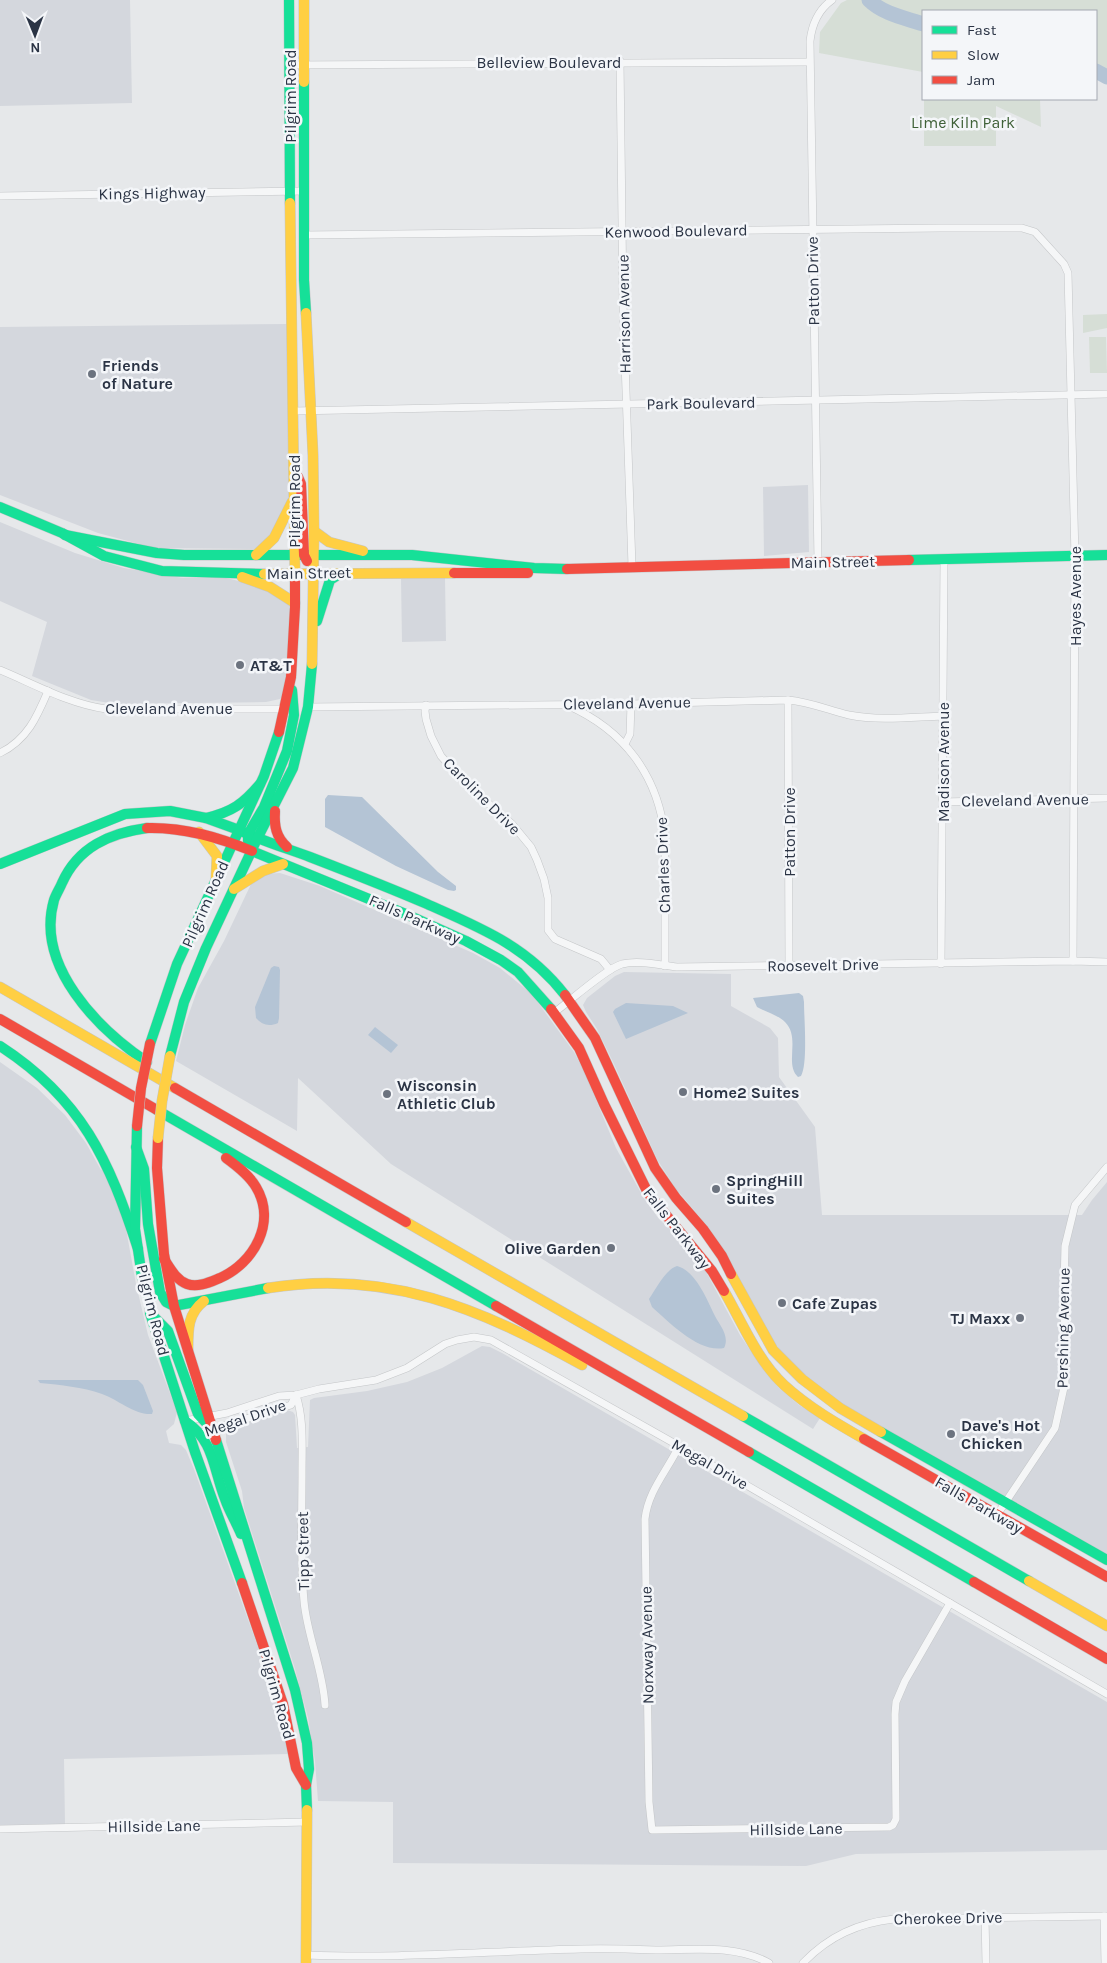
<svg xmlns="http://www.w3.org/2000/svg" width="1107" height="1963" font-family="Karla,sans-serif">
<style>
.built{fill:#d4d7dd}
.green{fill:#d6ded6}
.water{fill:#b4c4d5}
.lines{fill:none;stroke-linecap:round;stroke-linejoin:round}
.river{stroke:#b4c4d5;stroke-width:15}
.street-casing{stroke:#c4c6c8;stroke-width:8}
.fast-casing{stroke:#c4c6c8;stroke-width:11}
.slow-casing{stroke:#c4c6c8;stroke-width:11}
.jam-casing{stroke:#c4c6c8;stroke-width:11}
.street{stroke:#f5f6f7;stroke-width:7}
.fast{stroke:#16e098;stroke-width:10}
.slow{stroke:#ffcf43;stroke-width:10}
.jam{stroke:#f24e42;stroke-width:10}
.slow-bridge-casing{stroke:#c4c6c8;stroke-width:11;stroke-linecap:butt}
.jam-bridge-casing{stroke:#c4c6c8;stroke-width:11;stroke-linecap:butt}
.slow-bridge{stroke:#ffcf43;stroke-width:10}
.jam-bridge{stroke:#f24e42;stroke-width:10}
.poi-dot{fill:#6c737f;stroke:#f4f6f9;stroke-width:2}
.labels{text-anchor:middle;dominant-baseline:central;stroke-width:5;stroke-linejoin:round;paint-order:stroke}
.street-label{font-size:16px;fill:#2b3445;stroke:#f4f6f9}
.park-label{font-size:16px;fill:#3f6138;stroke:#f4f6f9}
.poi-label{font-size:16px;font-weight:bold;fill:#2b3445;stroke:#f4f6f9;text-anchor:start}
</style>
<rect width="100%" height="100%" fill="#e6e8ea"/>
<g class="built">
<path d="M0 0H130L132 103 0 106Z"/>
<path d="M287 324 289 496 284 517 260 549 154 548 98 533 0 495V327Z"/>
<path d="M808 485 809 552 764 556 763 487Z"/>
<path d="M0 522 75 553 124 568 183 578H226L281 591 289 601 290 611 286 681 284 693 280 699 266 702 116 704 91 700 32 676 47 622 0 601Z"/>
<path d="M445 578 446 641 402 642 401 579Z"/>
<path d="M280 873 320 886 473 953 500 968 528 991 539 1004 574 1052 585 1073 616 1148 645 1200 659 1219 685 1244 705 1270 740 1335 762 1368 779 1388 799 1405 820 1418 813 1429 391 1164 298 1078 297 1131 176 1061 185 1025 198 988 224 941 252 882 265 874Z"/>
<path d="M624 972 731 974V1006L770 1028 778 1038 779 1077 815 1127 822 1215H1082L1092 1200 1107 1182V1557L829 1396 787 1359 766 1332 728 1260 709 1228 677 1190 658 1161 613 1062 597 1029 586 1012 583 1005 587 998 615 976Z"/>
<path d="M0 1062 37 1088 65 1115 86 1143 101 1170 107 1167 126 1229 136 1284 148 1335 177 1412 174 1424 166 1431 169 1443 181 1445 186 1450 194 1469 278 1703 289 1754 64 1759 65 1824 0 1825Z"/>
<path d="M482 1346 490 1347 502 1353 1107 1702V1850L856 1854 806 1866 393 1863V1802L318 1801 315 1761 308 1718 295 1669 244 1508 242 1491 226 1442V1435L227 1427 287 1410 293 1412 295 1415 297 1448 308 1447 310 1400 314 1398 367 1391 407 1382 442 1368Z"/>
</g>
<g class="green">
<path d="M847 0H1107V72L1096 67V11H923V72L819 53 820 32 841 3Z"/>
<path d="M924 99H1040L1041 127 996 106V146H924Z"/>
<path d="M1107 314V328L1083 333V315Z"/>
<path d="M1089 337H1106L1107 373H1090Z"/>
</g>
<g class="water">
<path d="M328 795 362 797 438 872 456 886V890L454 891 448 890 396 866 325 827V799Z"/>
<path d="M274 966 279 967 280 970 279 1018 278 1023C269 1027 262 1025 256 1018L255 1007 271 968Z"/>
<path d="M799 993 803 996 804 1002C804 1018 808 1064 801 1076L798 1077C784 1064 801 1038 785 1022 778 1015 766 1012 757 1007L753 998Z"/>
<path d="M626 1003 673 1006 688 1013 626 1039 613 1012 615 1009Z"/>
<path d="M375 1027 398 1045 391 1053 368 1035Z"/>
<path d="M677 1266C696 1271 707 1300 715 1316 720 1326 730 1336 724 1348 699 1353 670 1323 652 1307L649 1299C656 1289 665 1270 677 1266Z"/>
<path d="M38 1380H138L143 1385 153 1411 152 1414C134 1415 119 1400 102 1394 82 1387 61 1385 40 1383Z"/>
</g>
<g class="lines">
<g class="river">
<path d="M869 0C883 14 905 18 923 24"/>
<path d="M1096 71 1107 77"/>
</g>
<g class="street-casing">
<g id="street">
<path d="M620 61 623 303 632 566"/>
<path d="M290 65 809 62"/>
<path d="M0 196 304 191"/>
<path d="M304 235 940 228H1022L1035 232 1064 264 1068 273 1075 557 1073 961"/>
<path d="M294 411 1107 394"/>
<path d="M818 562 810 41C812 24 818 10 832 0"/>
<path d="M0 670C34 684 69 704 106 709H285"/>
<path d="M788 700 789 965"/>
<path d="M426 705 425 711 426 719 431 736 441 756 466 784 512 824 531 847 537 860 544 879 548 898V930L555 939 601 959 610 970"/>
<path d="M567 705C624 730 658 775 665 837V966"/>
<path d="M308 707 631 704 788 700C810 702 828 710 849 715 879 721 912 717 943 716"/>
<path d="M625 744 630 734 631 704"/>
<path d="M0 753C27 740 37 717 48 691"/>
<path d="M942 802 1107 798"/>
<path d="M941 964 944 560"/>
<path d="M555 1012C570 1001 607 968 622 964 639 960 659 965 677 967L1073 961 1107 962"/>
<path d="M296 1395C304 1419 302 1446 302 1471 302 1514 300 1558 304 1601 307 1636 323 1669 325 1705"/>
<path d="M185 1421 227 1413 279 1396 296 1395 319 1389 376 1380 407 1368 445 1344 457 1340 474 1337 491 1340 679 1446 1107 1694"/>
<path d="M197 1434 291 1405 296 1395"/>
<path d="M679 1446C667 1471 648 1491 645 1519L649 1802 652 1830 889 1827 893 1825 896 1819 895 1714 896 1702 905 1681 950 1603"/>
<path d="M997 1515 1055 1428 1065 1383 1064 1289 1065 1246 1075 1205 1107 1167"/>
<path d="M0 1829 307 1822"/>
<path d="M1104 1916 1105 1963"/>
<path d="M985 1917 986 1963"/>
<path d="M307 1955C398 1959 489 1951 581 1949 606 1948 631 1949 657 1950 694 1950 735 1944 769 1963"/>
<path d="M803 1963C829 1936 858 1923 894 1919L1107 1916"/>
</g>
</g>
<g class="fast-casing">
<g id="fast">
<path d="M289 0 290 203"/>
<path d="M304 82V280L306 313"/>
<path d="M0 507 62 533 104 556 162 571 264 574"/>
<path d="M65 535 157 553 184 555H412L534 568 567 569"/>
<path d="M909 560 1107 555"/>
<path d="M317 621 330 580 341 573"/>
<path d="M206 818C232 812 243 804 260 784"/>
<path d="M147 828C110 833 78 847 62 883 60 888 56 894 54 900 35 966 98 1029 147 1062"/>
<path d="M239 830C262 841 286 848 310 857 349 872 388 887 427 904 481 928 527 946 565 995"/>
<path d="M248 841V834L264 807 287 751 294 715 292 690"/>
<path d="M252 851 408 915 466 941 501 960 518 972 551 1009"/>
<path d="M0 864 125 814 170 811 206 818 239 830"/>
<path d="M150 1044 177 964 264 776 279 732"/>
<path d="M0 1046C82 1099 109 1160 138 1249"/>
<path d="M170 1056 184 1002 206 948 257 839 293 768 308 707 312 664"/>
<path d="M157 1110 496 1306"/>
<path d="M137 1126 135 1229 142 1277 150 1302V1313L195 1452 242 1583"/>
<path d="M136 1147 144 1169 148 1224 160 1292 166 1302 174 1306 268 1288"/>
<path d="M151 1314 168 1331 198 1414 212 1429"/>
<path d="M743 1416 1029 1581"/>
<path d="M185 1421C214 1440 213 1468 225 1499 229 1511 236 1522 241 1534"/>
<path d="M881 1432 1107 1560"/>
<path d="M216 1440 295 1690 307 1743 309 1769 306 1785 307 1810"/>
<path d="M749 1452 974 1582"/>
</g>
</g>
<g class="slow-casing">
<g id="slow">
<path d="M304 0V82"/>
<path d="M290 203 295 575"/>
<path d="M306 313 313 455 314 531 312 664"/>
<path d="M314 531 329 542 363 551"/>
<path d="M256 555 274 538 292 502"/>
<path d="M264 574 454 573"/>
<path d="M242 577 270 587 295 603"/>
<path d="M199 832 217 856 216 879"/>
<path d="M234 889 263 871 283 864"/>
<path d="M0 987 175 1088"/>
<path d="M406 1222 743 1416"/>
<path d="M731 1274 773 1350 802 1379 840 1408 881 1432"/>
<path d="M268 1288C388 1269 479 1308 582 1365"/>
<path d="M724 1291C742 1322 757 1360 784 1385 808 1407 836 1423 864 1439"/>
<path d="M188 1351C188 1331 187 1314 204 1301"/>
<path d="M1029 1581 1107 1626"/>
<path d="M306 1963 307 1810"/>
</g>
</g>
<g class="jam-casing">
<g id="jam">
<path d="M298 477 301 484 304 555 307 561"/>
<path d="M567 569 909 560"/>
<path d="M454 573H528"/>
<path d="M279 732 291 677 295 607V575"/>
<path d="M275 811C274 826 276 837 287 847"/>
<path d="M147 828C184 827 218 837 252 851"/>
<path d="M565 995 595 1038 655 1168 676 1198 703 1229 722 1256 731 1274"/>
<path d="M551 1009 579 1048 604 1104 648 1193 712 1271 724 1291"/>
<path d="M0 1019 157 1110"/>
<path d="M175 1088 406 1222"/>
<path d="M158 1138 157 1168 164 1254 174 1306 216 1440"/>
<path d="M164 1259C170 1268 176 1280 187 1284 198 1288 210 1282 220 1278 254 1263 277 1222 256 1187 249 1175 237 1166 226 1158"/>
<path d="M496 1306 749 1452"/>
<path d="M864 1439 1107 1577"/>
<path d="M974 1582 1107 1659"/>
<path d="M242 1583 283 1704 296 1768 306 1785"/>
</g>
</g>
<use href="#street" class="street"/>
<use href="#fast" class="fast"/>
<use href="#slow" class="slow"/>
<use href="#jam" class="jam"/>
<g class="slow-bridge-casing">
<path id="slow-bridge" d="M158 1138 162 1101 170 1056"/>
</g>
<g class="jam-bridge-casing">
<path id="jam-bridge" d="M137 1126 141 1088 150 1044"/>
</g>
<use href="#slow-bridge" class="slow-bridge"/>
<use href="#jam-bridge" class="jam-bridge"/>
</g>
<g class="poi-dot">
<circle cx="92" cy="374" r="5"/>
<circle cx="240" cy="665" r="5"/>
<circle cx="683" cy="1092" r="5"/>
<circle cx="387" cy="1094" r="5"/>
<circle cx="716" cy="1189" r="5"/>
<circle cx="611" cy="1248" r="5"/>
<circle cx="782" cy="1303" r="5"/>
<circle cx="1020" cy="1318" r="5"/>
<circle cx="951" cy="1434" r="5"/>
</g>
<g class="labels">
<g class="street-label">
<text x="549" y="62">Belleview Boulevard</text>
<text transform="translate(290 96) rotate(-90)">Pilgrim Road</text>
<text transform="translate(152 193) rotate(-1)">Kings Highway</text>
<text transform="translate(676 231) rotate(-1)">Kenwood Boulevard</text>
<text transform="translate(813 281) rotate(-91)">Patton Drive</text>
<text transform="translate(624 314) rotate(-91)">Harrison Avenue</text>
<text transform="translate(701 403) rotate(-1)">Park Boulevard</text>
<text transform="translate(294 501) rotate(-90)">Pilgrim Road</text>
<text transform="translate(833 562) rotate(-1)">Main Street</text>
<text transform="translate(309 573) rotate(-1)">Main Street</text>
<text transform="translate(1075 596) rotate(-90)">Hayes Avenue</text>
<text transform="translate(627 703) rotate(-1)">Cleveland Avenue</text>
<text x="169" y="708">Cleveland Avenue</text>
<text transform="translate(943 762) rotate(-90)">Madison Avenue</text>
<text transform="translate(482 796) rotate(45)">Caroline Drive</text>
<text transform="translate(1025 800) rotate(-1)">Cleveland Avenue</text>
<text transform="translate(789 832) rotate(-90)">Patton Drive</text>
<text transform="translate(663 865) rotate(-92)">Charles Drive</text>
<text transform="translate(205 904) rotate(-66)">Pilgrim Road</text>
<text transform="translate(415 919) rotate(24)">Falls Parkway</text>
<text transform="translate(823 965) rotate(-1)">Roosevelt Drive</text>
<text transform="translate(677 1228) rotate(52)">Falls Parkway</text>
<text transform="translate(153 1310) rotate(76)">Pilgrim Road</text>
<text transform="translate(1063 1328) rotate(-89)">Pershing Avenue</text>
<text transform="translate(245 1418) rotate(-19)">Megal Drive</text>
<text transform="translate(710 1464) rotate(30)">Megal Drive</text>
<text transform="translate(979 1505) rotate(30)">Falls Parkway</text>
<text transform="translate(303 1551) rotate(-91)">Tipp Street</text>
<text transform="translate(647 1645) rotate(-91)">Norxway Avenue</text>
<text transform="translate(277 1694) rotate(74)">Pilgrim Road</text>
<text transform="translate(154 1826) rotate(-1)">Hillside Lane</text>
<text transform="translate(796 1829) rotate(-1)">Hillside Lane</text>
<text transform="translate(948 1918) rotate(-1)">Cherokee Drive</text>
</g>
<g class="park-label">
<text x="963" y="122">Lime Kiln Park</text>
</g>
<g class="poi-label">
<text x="102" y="365">Friends<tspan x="102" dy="18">of Nature</tspan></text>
<text x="250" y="665">AT&amp;T</text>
<text x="397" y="1085">Wisconsin<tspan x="397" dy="18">Athletic Club</tspan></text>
<text x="693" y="1092">Home2 Suites</text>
<text x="726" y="1180">SpringHill<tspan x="726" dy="18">Suites</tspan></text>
<text x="601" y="1248" text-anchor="end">Olive Garden</text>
<text x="792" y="1303">Cafe Zupas</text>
<text x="1010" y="1318" text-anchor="end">TJ Maxx</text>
<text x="961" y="1425">Dave's Hot<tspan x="961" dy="18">Chicken</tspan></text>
</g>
</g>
<rect x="922" y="10" width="175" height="90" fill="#f4f6f9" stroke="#a4a8b1"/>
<rect x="932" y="26" width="25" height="8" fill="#16e098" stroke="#a4a8b1"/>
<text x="967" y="35" font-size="15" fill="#2b3445">Fast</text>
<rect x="932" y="51" width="25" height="8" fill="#ffcf43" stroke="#a4a8b1"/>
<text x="967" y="60" font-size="15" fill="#2b3445">Slow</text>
<rect x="932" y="76" width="25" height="8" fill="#f24e42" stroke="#a4a8b1"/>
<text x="967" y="85" font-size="15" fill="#2b3445">Jam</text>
<g transform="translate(35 35) rotate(179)" stroke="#f4f6f9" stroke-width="4" paint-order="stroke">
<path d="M0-4L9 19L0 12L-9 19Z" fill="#2b3445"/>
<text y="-8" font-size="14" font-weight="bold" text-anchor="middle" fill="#2b3445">N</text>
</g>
</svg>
